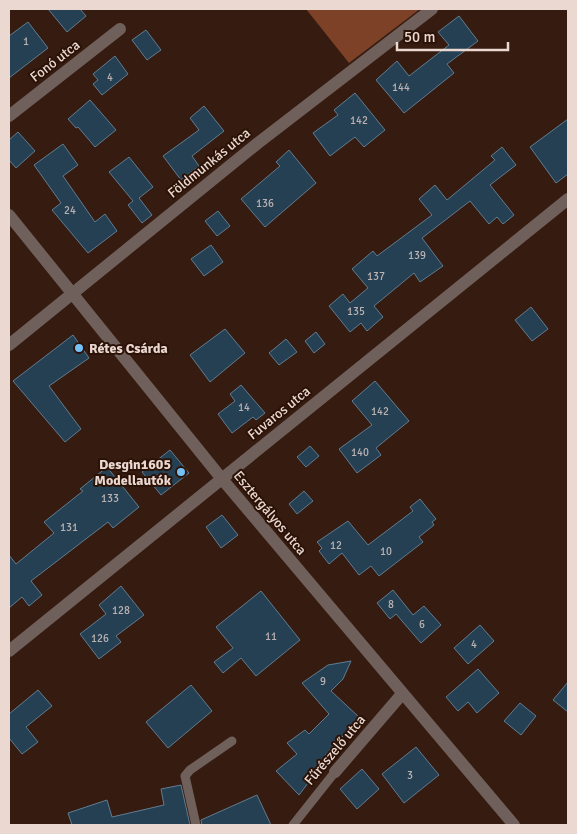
<svg xmlns="http://www.w3.org/2000/svg" width="577" height="834" font-family="Signika,sans-serif">
<style>
.forest{fill:#7d4127}
.building{fill:#264053;stroke:#607c91}
.lines{fill:none;stroke-linecap:round;stroke-linejoin:round}
.service{stroke:#6f605b;stroke-width:9}
.minor{stroke:#6f605b;stroke-width:12}
.poi-dot{fill:#75c0f6;stroke:#2b1207;stroke-width:2}
.labels{text-anchor:middle;dominant-baseline:central;stroke-width:4;stroke-linejoin:round;paint-order:stroke}
.number-label{font-size:11px;fill:#bab2b2}
.street-label{font-size:14px;fill:#ebd8d1;stroke:#2b1207}
.poi-label{font-size:14px;font-weight:bold;fill:#ebd8d1;stroke:#2b1207;text-anchor:start}
</style>
<rect width="100%" height="100%" fill="#361b10"/>
<path class="forest" d="M306 9H420L349 63Z"/>
<g class="building">
<path d="M48 9H80L86 16 67 32Z"/>
<path d="M459 16 478 41 447 64 454 73 404 113 376 80 397 61 409 76 449 45 438 32Z"/>
<path d="M28 22 48 48 9 78V36Z"/>
<path d="M146 30 161 50 147 60 132 40Z"/>
<path d="M115 56 128 74 102 95 93 84 98 80 93 74Z"/>
<path d="M355 93 385 130 364 147 355 137 330 156 313 133 338 115 334 110Z"/>
<path d="M90 100 116 130 95 147 78 127 76 128 68 119Z"/>
<path d="M204 106 224 131 192 156 199 166 181 180 163 156 199 130 190 118Z"/>
<path d="M568 119V174L556 183 530 147Z"/>
<path d="M18 132 35 151 16 168 9 160V140Z"/>
<path d="M63 144 78 165 63 176 95 222 105 214 117 231 88 253 52 210 61 203 34 165Z"/>
<path d="M502 147 516 165 490 185 514 215 503 224 497 217 489 224 470 201 422 238 443 266 420 282 414 273 374 306 383 317 367 331 361 323 350 332 329 306 343 294 350 303 368 288 352 269 373 251 377 256 432 215 419 199 435 185 447 200 495 160 491 156Z"/>
<path d="M289 150 316 183 265 227 241 199 280 166 276 162Z"/>
<path d="M129 157 153 187 139 198 152 215 142 223 128 205 133 201 109 172Z"/>
<path d="M218 211 230 226 217 236 205 221Z"/>
<path d="M211 245 223 262 204 276 191 259Z"/>
<path d="M531 307 548 329 532 341 515 320Z"/>
<path d="M225 329 245 353 210 382 190 355Z"/>
<path d="M316 332 325 344 314 353 305 341Z"/>
<path d="M73 335 89 358 49 386 81 429 65 442 13 381Z"/>
<path d="M286 339 297 352 279 365 269 353Z"/>
<path d="M375 381 409 421 376 448 381 455 357 473 339 449 372 425 352 401Z"/>
<path d="M241 385 265 413 256 420 253 417 232 433 218 414 235 401 230 394Z"/>
<path d="M310 446 319 456 306 467 297 457Z"/>
<path d="M170 450 189 473 161 495 142 472Z"/>
<path d="M107 467 139 507 113 528 108 522 31 581 42 595 29 606 22 597 9 608V555L16 564 54 533 44 522 83 491 80 489Z"/>
<path d="M304 491 313 501 297 514 289 504Z"/>
<path d="M420 499 436 519 432 522 434 525 419 537 423 542 379 576 371 566 359 575 342 553 329 564 319 551 322 548 317 542 348 521 368 545 413 511 410 507Z"/>
<path d="M222 515 238 535 221 548 206 527Z"/>
<path d="M121 586 144 615 116 636 121 642 99 659 80 634 106 614 99 605Z"/>
<path d="M393 590 413 615 424 606 441 625 421 643 396 614 390 619 377 603Z"/>
<path d="M261 591 300 640 256 676 241 658 223 673 214 662 233 648 216 627Z"/>
<path d="M480 625 494 641 468 664 454 648Z"/>
<path d="M351 661 343 679 331 691 360 718 325 755 327 758 299 795 276 771 297 754 287 743 305 730 309 734 329 714 302 683 328 665Z"/>
<path d="M478 669 499 693 477 713 468 702 458 711 446 697Z"/>
<path d="M568 682V712L553 700Z"/>
<path d="M191 685 212 711 168 748 146 722Z"/>
<path d="M38 690 52 706 26 727 38 742 22 754 9 738V714Z"/>
<path d="M520 703 536 716 521 735 504 721Z"/>
<path d="M416 747 439 775 404 803 382 774Z"/>
<path d="M362 769 379 789 357 809 340 789Z"/>
<path d="M181 785 190 825H72L68 813 107 800 112 817 164 805 161 789Z"/>
<path d="M257 795 271 825H202L201 820Z"/>
</g>
<g class="lines">
<g class="service">
<path d="M196 825 185 776 190 770 232 741"/>
<path d="M293 825 335 772"/>
</g>
<g class="minor">
<path d="M9 116 120 29"/>
<path d="M9 215 222 479 514 825"/>
<path d="M9 345 258 143 432 9"/>
<path d="M9 651 568 199"/>
<path d="M335 772 402 694"/>
</g>
</g>
<g class="poi-dot">
<circle cx="79" cy="348" r="5"/>
<circle cx="181" cy="472" r="5"/>
</g>
<g class="labels">
<g class="number-label">
<text x="26" y="41">1</text>
<text x="110" y="77">4</text>
<text x="401" y="87">144</text>
<text x="359" y="120">142</text>
<text x="265" y="203">136</text>
<text x="70" y="210">24</text>
<text x="417" y="255">139</text>
<text x="376" y="276">137</text>
<text x="356" y="311">135</text>
<text x="244" y="407">14</text>
<text x="380" y="411">142</text>
<text x="360" y="452">140</text>
<text x="110" y="498">133</text>
<text x="69" y="527">131</text>
<text x="336" y="545">12</text>
<text x="386" y="551">10</text>
<text x="391" y="604">8</text>
<text x="121" y="610">128</text>
<text x="422" y="624">6</text>
<text x="271" y="636">11</text>
<text x="100" y="638">126</text>
<text x="474" y="644">4</text>
<text x="323" y="681">9</text>
<text x="410" y="775">3</text>
</g>
<g class="street-label">
<text transform="translate(55 61) rotate(-38)">Fonó utca</text>
<text transform="translate(209 163) rotate(-39)">Földmunkás utca</text>
<text transform="translate(279 413) rotate(-39)">Fuvaros utca</text>
<text transform="translate(270 513) rotate(50)">Esztergályos utca</text>
<text transform="translate(335 750) rotate(-50)">Fűrészelő utca</text>
</g>
<g class="poi-label">
<text x="89" y="348">Rétes Csárda</text>
<text x="171" y="464" text-anchor="end">Desgin1605<tspan x="171" dy="16">Modellautók</tspan></text>
</g>
</g>
<rect width="577" height="834" fill="none" stroke="#ebd8d1" stroke-width="20"/>
<path d="M397 42v8h111v-8" fill="none" stroke="#ebd8d1" stroke-width="2.5"/>
<text x="404" y="42" font-size="15" fill="#ebd8d1" stroke="#2b1207" stroke-width="4" paint-order="stroke">50 m</text>
</svg>
